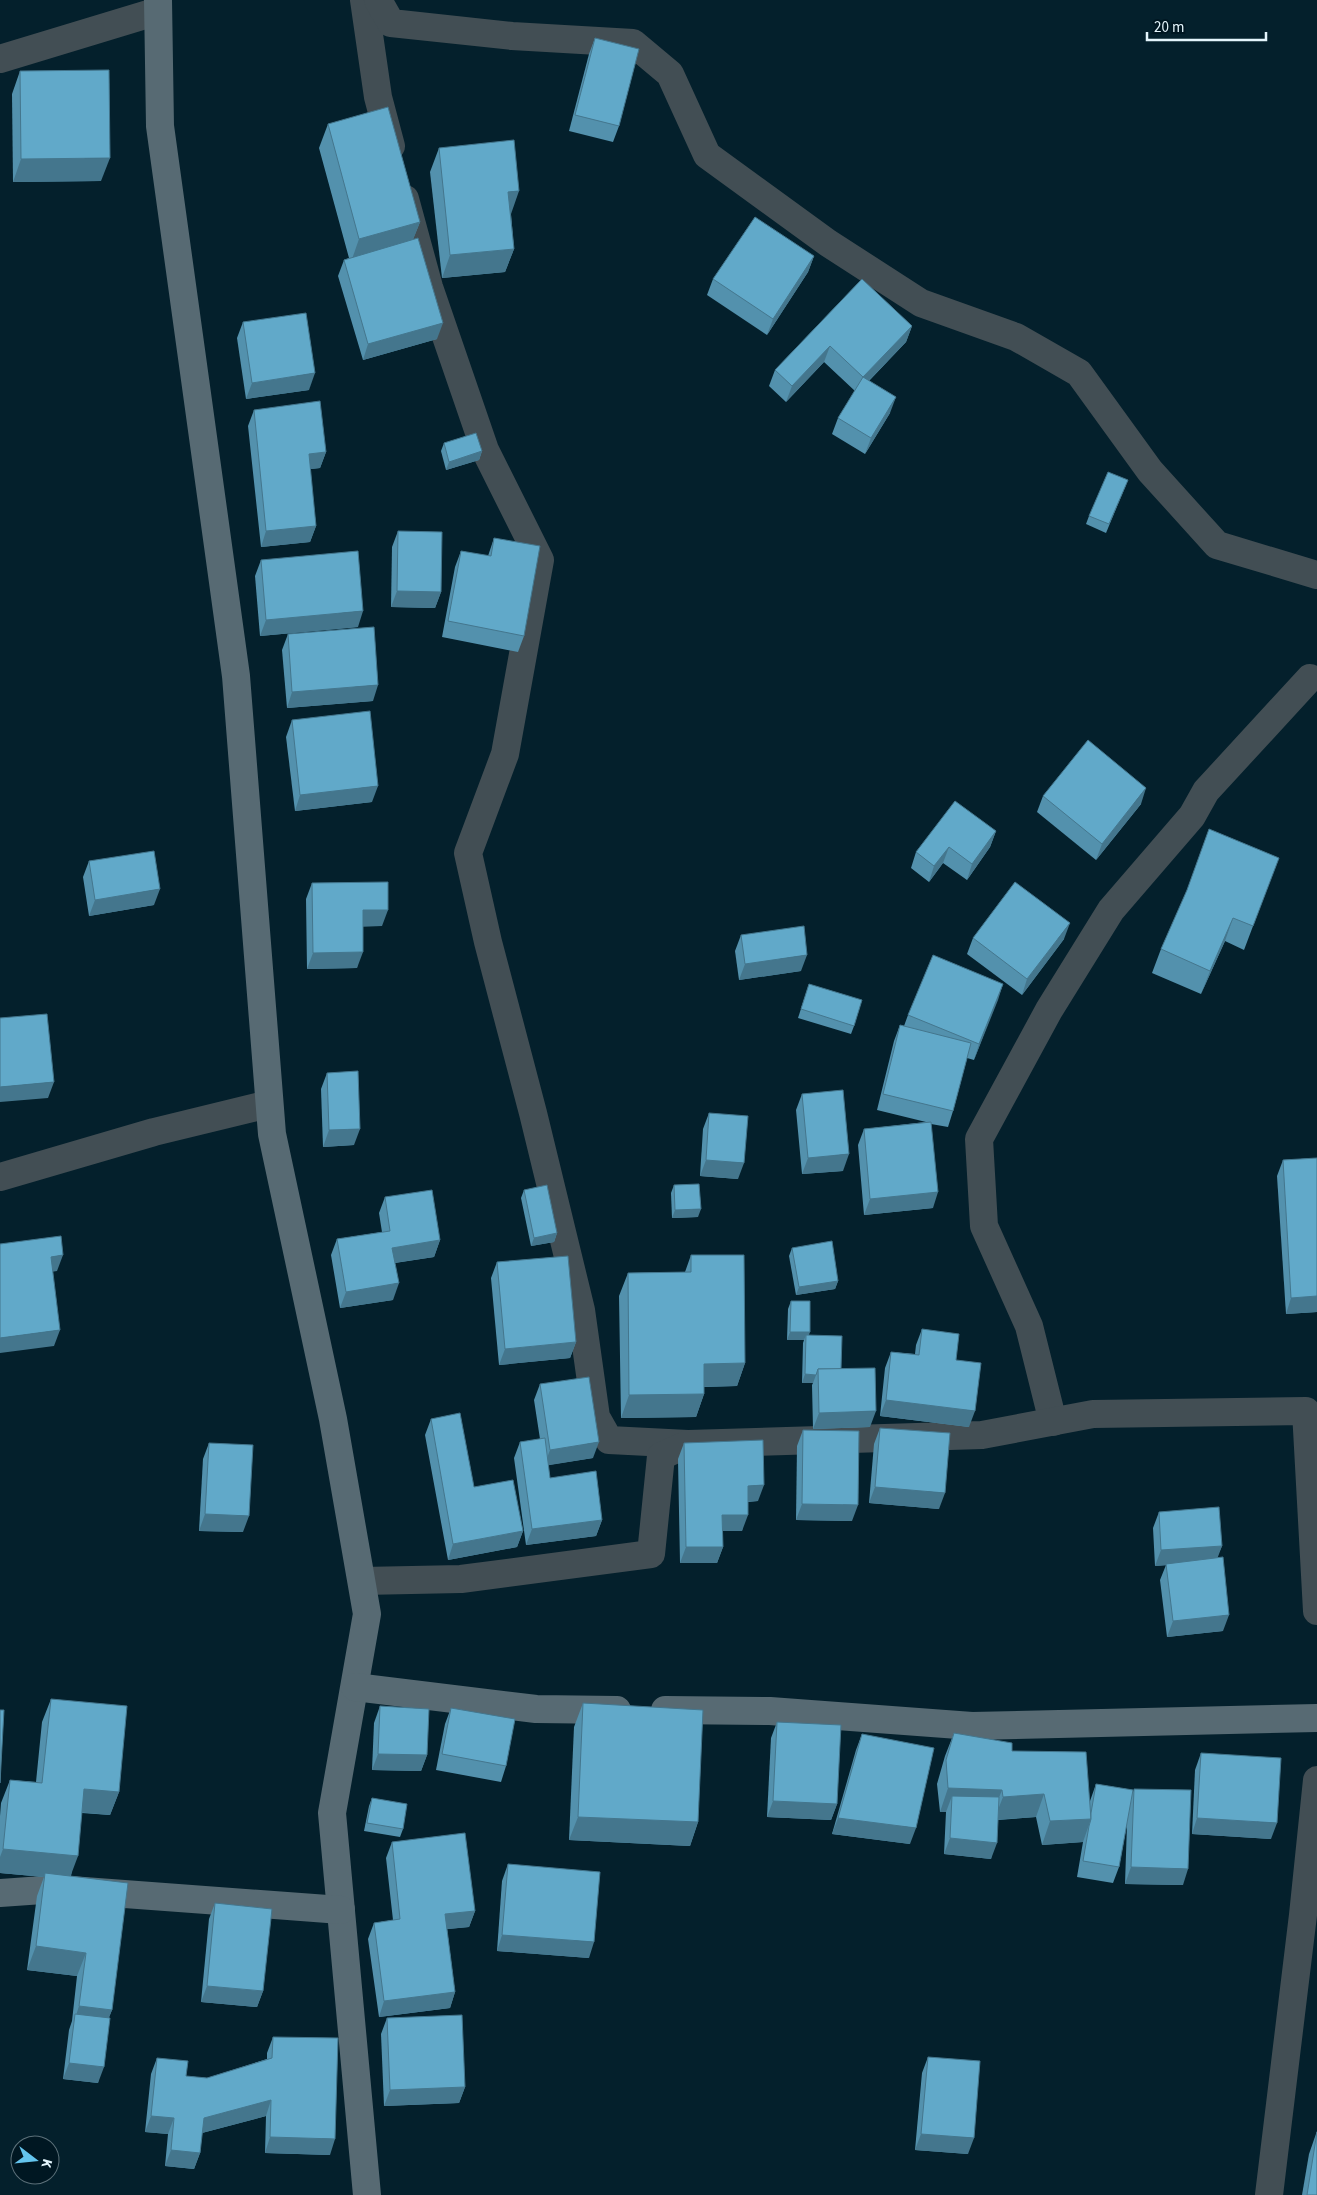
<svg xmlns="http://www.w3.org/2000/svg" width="1317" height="2195" font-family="'Source Sans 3',sans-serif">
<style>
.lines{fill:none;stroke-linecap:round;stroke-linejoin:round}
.street{stroke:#424e54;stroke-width:28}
.secondary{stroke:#576a73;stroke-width:28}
.wall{fill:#5391ad}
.shaded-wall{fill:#44768d}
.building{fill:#61a9c9;stroke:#44768d}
</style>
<rect width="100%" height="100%" fill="#04202c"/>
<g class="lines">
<g class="street">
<path d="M364 0 378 97 391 146"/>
<path d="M378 0 391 23 512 36 633 43 670 74 707 155 828 243 921 303 1016 337 1079 373 1150 471 1217 545 1317 575"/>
<path d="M0 59 158 11"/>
<path d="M405 199 429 287 485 450 540 560 505 754 468 853 488 942 533 1113 581 1310 596 1417 609 1440 688 1444"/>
<path d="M0 1177 154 1132 269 1104"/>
<path d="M1053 1422 1029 1326 984 1226 979 1139 1049 1010 1111 910 1192 816 1206 791 1310 678"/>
<path d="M362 1581 461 1579 651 1554 661 1456 688 1444 982 1435 1093 1414 1306 1411 1317 1611"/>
<path d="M1269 2195 1303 1915 1317 1780"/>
</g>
<g class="secondary">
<path d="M158 0 160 126 236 676 272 1134 333 1419 367 1614 332 1813 367 2195"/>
<path d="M355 1687 536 1709 617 1710"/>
<path d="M665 1710 770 1711 972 1726 1317 1718"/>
<path d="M0 1893 57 1889 341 1910"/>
</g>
</g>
<g class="wall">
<path d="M595 38 619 126 613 142 569 131 589 54Z"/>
<path d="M20 71 101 181 13 182 12 94Z"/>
<path d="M328 124 420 222 413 239 437 339 363 360 338 276 344 260 349 258 319 148Z"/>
<path d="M439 148 511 214 514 249 505 272 442 278 430 172Z"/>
<path d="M814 256 808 272 767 335 707 295 713 279Z"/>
<path d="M862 279 912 326 906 342 869 381 890 413 865 454 832 434 838 418 855 391 824 362 786 402 769 386 775 370Z"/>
<path d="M243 322 309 390 246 399 237 338Z"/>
<path d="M254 410 326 452 320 468 310 469 316 526 310 542 261 547 248 426Z"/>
<path d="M444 443 482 451 479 460 446 470 441 451Z"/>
<path d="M1128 480 1106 533 1086 524 1089 516Z"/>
<path d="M398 531 441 592 435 608 391 607 392 547Z"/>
<path d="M494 538 524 636 518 652 442 637 455 567 461 551 488 556Z"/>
<path d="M261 560 358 627 260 636 255 576Z"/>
<path d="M288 634 373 701 287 708 282 650Z"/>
<path d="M292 720 372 802 295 811 286 737Z"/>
<path d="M1043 796 1141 804 1096 860 1037 812Z"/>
<path d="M996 831 990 847 967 880 943 863 929 882 911 868 916 852Z"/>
<path d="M89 861 154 905 89 916 83 877Z"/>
<path d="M1270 881 1244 950 1225 941 1201 994 1152 973 1161 949Z"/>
<path d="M312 883 382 926H363L357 968 307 969 306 899Z"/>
<path d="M741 935 801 971 739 980 735 951Z"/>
<path d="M973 938 1064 939 1022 995 967 954Z"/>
<path d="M809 984 854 1026 851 1034 798 1018Z"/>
<path d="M1003 984 974 1060 967 1058 953 1111 948 1127 931 1124 933 1208 864 1215 858 1145 864 1129 926 1122 877 1110 894 1041 900 1025 904 1026 908 1015Z"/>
<path d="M327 1073 354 1145 323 1147 321 1089Z"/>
<path d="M802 1094 843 1171 802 1174 796 1110Z"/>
<path d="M709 1113 738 1179 700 1176 703 1129Z"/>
<path d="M1317 1158V1312L1286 1314 1277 1176 1283 1160Z"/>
<path d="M674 1185 698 1217 672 1218 671 1193Z"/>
<path d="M524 1190 557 1233 554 1242 531 1246 521 1198Z"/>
<path d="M385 1197 440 1240 434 1257 395 1263 393 1300 340 1308 331 1255 337 1239 382 1232 379 1213Z"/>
<path d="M792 1248 838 1281 835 1289 796 1295 789 1256Z"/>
<path d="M691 1255 745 1363 737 1386 704 1387V1394L696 1417 621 1418 619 1296 628 1273 685 1272Z"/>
<path d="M497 1262 576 1342 570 1358 499 1365 491 1278Z"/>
<path d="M791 1301 809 1335 841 1369 870 1427 813 1429 812 1385 813 1383H802L803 1343 804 1340H787L788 1309Z"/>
<path d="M922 1329 956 1360 969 1427 880 1416 885 1368 891 1352 915 1354 916 1345Z"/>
<path d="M540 1384 593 1458 548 1465 550 1478 602 1520 596 1536 526 1545 514 1458 520 1442 540 1439 534 1400Z"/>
<path d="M431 1419 474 1487 523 1531 517 1547 448 1560 425 1435Z"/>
<path d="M880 1428 939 1509 869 1503 874 1444Z"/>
<path d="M803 1430 852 1521 796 1520 797 1446Z"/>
<path d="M209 1443 243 1532 199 1531 203 1459Z"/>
<path d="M684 1443 758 1501 748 1502 742 1531H723V1547L717 1563H680L678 1459Z"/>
<path d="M1159 1512 1222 1546 1217 1557 1223 1631 1167 1637 1160 1580 1166 1565 1155 1566 1153 1528Z"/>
<path d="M51 1699 119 1792 110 1815 82 1813 71 1876 112 2010 109 2017 98 2083 63 2079 69 2030 72 2021 77 1976 27 1970 37 1896 44 1877 0 1873V1816L1 1803 10 1780 36 1782 42 1722Z"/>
<path d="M583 1703 698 1822 690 1846 569 1840 574 1727Z"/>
<path d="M380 1706 427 1755 421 1771 372 1770 374 1723Z"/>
<path d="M451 1708 506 1766 501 1782 436 1770 445 1724Z"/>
<path d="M777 1722 837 1804 831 1820 767 1817 771 1738Z"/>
<path d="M954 1733 1012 1751 1090 1801 1096 1784 1133 1790 1183 1885 1125 1884 1127 1824 1119 1867 1113 1883 1077 1877 1083 1842 1042 1845 1036 1817 998 1820 991 1859 944 1854 946 1812H940L937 1784 945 1756Z"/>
<path d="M862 1734 910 1844 832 1834 856 1750Z"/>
<path d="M1201 1753 1271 1839 1192 1834 1195 1770Z"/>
<path d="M372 1798 403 1829 400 1837 364 1831 369 1806Z"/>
<path d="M392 1842 475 1911 469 1927 447 1929 455 1992 450 2008 379 2017 368 1939 374 1923 393 1920 386 1858Z"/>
<path d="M508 1864 589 1958 497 1951 502 1881Z"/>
<path d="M215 1903 263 1991 257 2007 201 2002 209 1919Z"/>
<path d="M387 2018 465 2087 459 2103 384 2106 381 2034Z"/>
<path d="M273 2037 330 2155 265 2153 266 2116 202 2133 200 2153 194 2169 165 2166 168 2134 145 2132 151 2074 157 2058 186 2076 207 2078 267 2059V2053Z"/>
<path d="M928 2057 968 2154 915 2150 922 2073Z"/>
<path d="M1317 2131V2195H1302L1309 2154Z"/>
</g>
<g class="shaded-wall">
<path d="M110 158 101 181 13 182 21 159Z"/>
<path d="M519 191 511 214 500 216 508 192Z"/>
<path d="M420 222 411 245 351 262 359 239Z"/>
<path d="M514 249 505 272 442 278 450 255Z"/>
<path d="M814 256 808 272 767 335 773 319Z"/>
<path d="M443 323 437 339 363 360 368 344Z"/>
<path d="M912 326 906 342 857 393 863 377Z"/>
<path d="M830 346 824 362 786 402 792 386Z"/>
<path d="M315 373 309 390 246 399 252 383Z"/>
<path d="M896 397 890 413 865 454 871 438Z"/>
<path d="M482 451 479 460 446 470 449 462Z"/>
<path d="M326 452 320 468 303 470 309 454Z"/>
<path d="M316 526 310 542 261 547 266 531Z"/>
<path d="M397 591 441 592 435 608 391 607Z"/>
<path d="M363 611 358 627 260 636 266 620Z"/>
<path d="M378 685 373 701 287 708 292 692Z"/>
<path d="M378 786 372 802 295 811 300 795Z"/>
<path d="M1146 788 1141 804 1096 860 1102 844Z"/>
<path d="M996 831 990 847 967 880 972 864Z"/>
<path d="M949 847 943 863 929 882 934 866Z"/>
<path d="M160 889 154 905 89 916 95 900Z"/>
<path d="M363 910H388L382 926 357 927Z"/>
<path d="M1233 918 1225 941 1201 994 1210 971Z"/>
<path d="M1070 923 1064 939 1022 995 1027 979Z"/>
<path d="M363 952 357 968 307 969 313 953Z"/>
<path d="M807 955 801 971 739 980 745 964Z"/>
<path d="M1003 984 998 1000 974 1060 979 1044Z"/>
<path d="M54 1082 48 1098 0 1102V1087Z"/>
<path d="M360 1129 354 1145 323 1147 329 1130Z"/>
<path d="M849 1154 843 1171 802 1174 808 1158Z"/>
<path d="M706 1160 744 1163 738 1179 700 1176Z"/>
<path d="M938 1192 933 1208 864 1215 870 1199Z"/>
<path d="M701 1209 698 1217 672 1218 675 1210Z"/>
<path d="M557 1233 554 1242 531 1246 534 1238Z"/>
<path d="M440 1240 434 1257 387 1264 392 1248Z"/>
<path d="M63 1255 57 1271 45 1273 51 1257Z"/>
<path d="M838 1281 835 1289 796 1295 799 1287Z"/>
<path d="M399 1283 393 1300 340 1308 346 1292Z"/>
<path d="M1317 1296V1312L1286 1314 1291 1298Z"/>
<path d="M60 1330 54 1346 0 1353V1338Z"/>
<path d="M790 1332H810L807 1340 806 1335 804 1340H787Z"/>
<path d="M576 1342 570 1358 499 1365 505 1349Z"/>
<path d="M745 1363 737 1386 696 1387 704 1364Z"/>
<path d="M805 1374 816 1375 813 1383H802Z"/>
<path d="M704 1394 696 1417 621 1418 629 1395Z"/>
<path d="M886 1400 975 1411 969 1427 880 1416Z"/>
<path d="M876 1411 870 1427 813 1429 819 1413Z"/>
<path d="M599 1442 593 1458 544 1466 550 1450Z"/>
<path d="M764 1485 758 1501 742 1502 748 1486Z"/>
<path d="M875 1487 945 1493 939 1509 869 1503Z"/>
<path d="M802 1504 858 1505 852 1521 796 1520Z"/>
<path d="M205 1514 249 1516 243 1532 199 1531Z"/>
<path d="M722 1515H748L742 1531H716Z"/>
<path d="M602 1520 596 1536 526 1545 532 1529Z"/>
<path d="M523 1531 517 1547 448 1560 453 1544Z"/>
<path d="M1222 1546 1216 1562 1155 1566 1161 1550Z"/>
<path d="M686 1547H723L717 1563H680Z"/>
<path d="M1229 1615 1223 1631 1167 1637 1173 1621Z"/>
<path d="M378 1754 427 1755 421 1771 372 1770Z"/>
<path d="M948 1788 1002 1790 993 1813 952 1796 946 1812H940Z"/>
<path d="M84 1789 119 1792 110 1815 76 1812Z"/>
<path d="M1044 1794 1036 1817 994 1820 1003 1797Z"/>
<path d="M773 1801 837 1804 831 1820 767 1817Z"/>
<path d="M578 1817 698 1822 690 1846 569 1840Z"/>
<path d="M838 1818 916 1828 910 1844 832 1834Z"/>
<path d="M1197 1818 1277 1823 1271 1839 1192 1834Z"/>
<path d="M1091 1819 1083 1842 1042 1845 1050 1821Z"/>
<path d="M950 1838 997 1843 991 1859 944 1854Z"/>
<path d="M3 1849 78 1856 69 1880 45 1873 44 1877 0 1873V1857Z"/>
<path d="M1131 1867 1188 1869 1183 1885 1125 1884Z"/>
<path d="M475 1911 469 1927 439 1930 445 1914Z"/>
<path d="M502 1935 594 1942 589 1958 497 1951Z"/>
<path d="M36 1946 86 1953 77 1976 27 1970Z"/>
<path d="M207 1986 263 1991 257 2007 201 2002Z"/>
<path d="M455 1992 450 2008 379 2017 384 2001Z"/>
<path d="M79 2006 112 2010 103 2033 74 2022Z"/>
<path d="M69 2063 104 2067 98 2083 63 2079Z"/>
<path d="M465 2087 459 2103 384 2106 390 2090Z"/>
<path d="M271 2100 266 2116 198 2134 204 2118Z"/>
<path d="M151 2116 174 2118 168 2134 145 2132Z"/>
<path d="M921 2134 974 2138 968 2154 915 2150Z"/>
<path d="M270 2137 335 2139 330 2155 265 2153Z"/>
<path d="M171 2150 200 2153 194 2169 165 2166Z"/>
</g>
<g class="building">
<path d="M595 38 639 49 619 126 575 115Z"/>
<path d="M109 70 110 158 21 159 20 71Z"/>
<path d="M388 107 420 222 359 239 328 124Z"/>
<path d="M514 140 519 191 508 192 514 249 450 255 439 148Z"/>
<path d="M755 217 814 256 773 319 713 279Z"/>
<path d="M418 238 443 323 368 344 344 260Z"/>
<path d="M862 279 912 326 863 377 830 346 792 386 775 370Z"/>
<path d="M306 313 315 373 252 383 243 322Z"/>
<path d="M863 377 896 397 871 438 838 418Z"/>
<path d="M320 401 326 452 309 454 316 526 266 531 254 410Z"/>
<path d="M476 433 482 451 449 462 444 443Z"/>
<path d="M1108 472 1128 480 1109 524 1089 516Z"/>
<path d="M398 531 442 532 441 592 397 591Z"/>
<path d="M494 538 540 546 524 636 448 621 461 551 491 556Z"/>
<path d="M358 551 363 611 266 620 261 560Z"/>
<path d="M374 627 378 685 292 692 288 634Z"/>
<path d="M370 711 378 786 300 795 292 720Z"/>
<path d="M1088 740 1146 788 1102 844 1043 796Z"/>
<path d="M955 801 996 831 972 864 949 847 934 866 916 852Z"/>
<path d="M1209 829 1279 858 1253 926 1233 918 1210 971 1161 949 1187 890Z"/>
<path d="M154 851 160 889 95 900 89 861Z"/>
<path d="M388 882V910H363V952L313 953 312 883Z"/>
<path d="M1015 882 1070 923 1027 979 973 938Z"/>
<path d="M804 926 807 955 745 964 741 935Z"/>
<path d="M933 955 1003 984 979 1044 908 1015Z"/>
<path d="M809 984 862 1000 854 1026 801 1009Z"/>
<path d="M47 1014 54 1082 0 1087V1018Z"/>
<path d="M900 1025 971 1043 953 1111 883 1094Z"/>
<path d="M358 1071 360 1129 329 1130 327 1073Z"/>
<path d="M843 1090 849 1154 808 1158 802 1094Z"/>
<path d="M709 1113 748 1116 744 1163 706 1160Z"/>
<path d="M931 1122 938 1192 870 1199 864 1129Z"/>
<path d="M1317 1158V1296L1291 1298 1283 1160Z"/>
<path d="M699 1184 701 1209 675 1210 674 1185Z"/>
<path d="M547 1185 557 1233 534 1238 524 1190Z"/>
<path d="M432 1190 440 1240 392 1248 399 1283 346 1292 337 1239 390 1231 385 1197Z"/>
<path d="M61 1236 63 1255 51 1257 60 1330 0 1338V1244Z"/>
<path d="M832 1241 838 1281 799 1287 792 1248Z"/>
<path d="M691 1255H744L745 1363 704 1364V1394L629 1395 628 1273 691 1272Z"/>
<path d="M568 1256 576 1342 505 1349 497 1262Z"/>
<path d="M791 1301H810V1332H790Z"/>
<path d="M922 1329 959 1334 956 1360 981 1363 975 1411 886 1400 891 1352 919 1355Z"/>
<path d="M806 1335 842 1336 841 1369H818L816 1375 805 1374Z"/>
<path d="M875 1368 876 1411 819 1413 818 1369Z"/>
<path d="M589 1377 599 1442 550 1450 540 1384Z"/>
<path d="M460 1413 474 1487 513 1480 523 1531 453 1544 431 1419Z"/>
<path d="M880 1428 950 1433 945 1493 875 1487Z"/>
<path d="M803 1430 859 1431 858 1505 802 1504Z"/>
<path d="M545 1438 550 1478 596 1471 602 1520 532 1529 520 1442Z"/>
<path d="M763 1440 764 1485 748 1486V1515H722L723 1547H686L684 1443Z"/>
<path d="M209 1443 253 1445 249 1516 205 1514Z"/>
<path d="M1219 1507 1222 1546 1161 1550 1159 1512Z"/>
<path d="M1223 1557 1229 1615 1173 1621 1166 1564Z"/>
<path d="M51 1699 127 1706 119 1792 84 1789 78 1856 3 1849 10 1780 42 1783Z"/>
<path d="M583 1703 703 1710 698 1822 578 1817Z"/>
<path d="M380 1706 429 1709 427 1755 378 1754Z"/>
<path d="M451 1708 515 1719 506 1766 442 1754Z"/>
<path d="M0 1710H4L0 1783Z"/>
<path d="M777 1722 841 1725 837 1804 773 1801Z"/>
<path d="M954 1733 1012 1743V1751L1086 1752 1091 1819 1050 1821 1044 1794 1003 1797 1002 1790 948 1788 946 1760Z"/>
<path d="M862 1734 934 1748 916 1828 838 1818Z"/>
<path d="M1201 1753 1281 1758 1277 1823 1197 1818Z"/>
<path d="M1096 1784 1133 1790 1119 1867 1083 1861 1089 1826 1091 1819V1813Z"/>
<path d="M1134 1789 1191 1790 1188 1869 1131 1867Z"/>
<path d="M952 1796 999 1797 997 1843 950 1838Z"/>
<path d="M372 1798 407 1804 403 1829 367 1823Z"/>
<path d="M465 1833 475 1911 445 1914 455 1992 384 2001 374 1923 400 1919 392 1842Z"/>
<path d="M508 1864 600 1872 594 1942 502 1935Z"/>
<path d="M45 1873 128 1883 112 2010 79 2006 86 1953 36 1946Z"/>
<path d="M215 1903 272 1909 263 1991 207 1986Z"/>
<path d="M75 2014 110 2018 104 2067 69 2063Z"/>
<path d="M462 2015 465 2087 390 2090 387 2018Z"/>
<path d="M273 2037 338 2038 335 2139 270 2137 271 2100 204 2118 200 2153 171 2150 174 2118 151 2116 157 2058 188 2061 186 2076 207 2078 272 2058Z"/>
<path d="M928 2057 980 2061 974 2138 921 2134Z"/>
<path d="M1317 2132V2195H1307Z"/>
</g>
<g transform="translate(35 2160) rotate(106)"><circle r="24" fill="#001722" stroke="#5b7079"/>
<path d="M0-4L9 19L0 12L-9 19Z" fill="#64c5ee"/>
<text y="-8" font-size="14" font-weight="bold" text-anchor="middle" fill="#e4f5fc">K</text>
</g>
<path d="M1147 32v8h119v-8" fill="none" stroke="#e4f5fc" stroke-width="2.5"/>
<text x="1154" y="32" font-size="15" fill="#e4f5fc" stroke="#001722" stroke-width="4" paint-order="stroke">20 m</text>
</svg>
